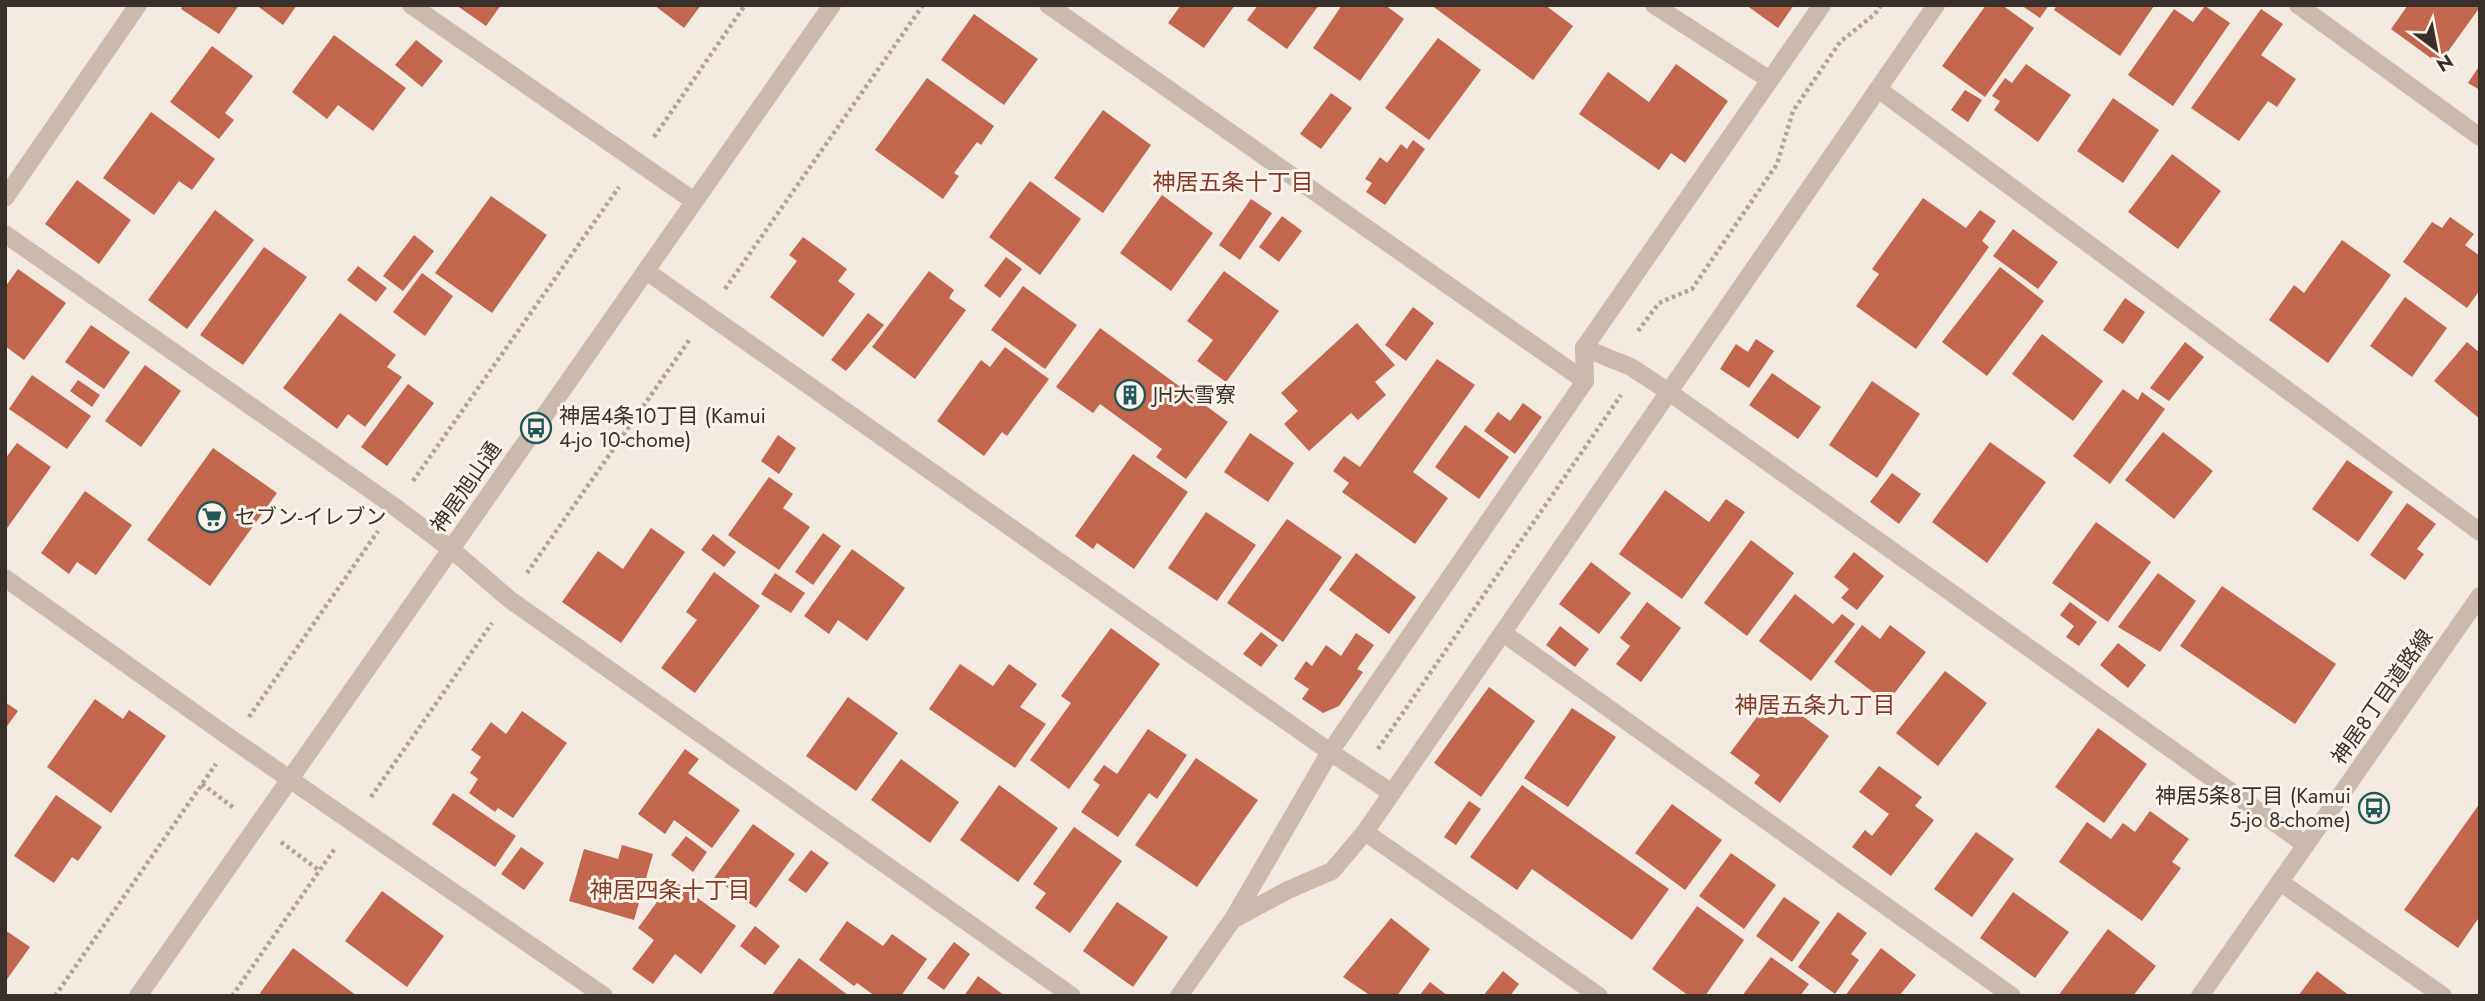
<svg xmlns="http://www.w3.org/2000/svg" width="2485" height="1001" font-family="Jost,'Noto Sans JP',sans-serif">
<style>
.building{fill:#c2674e}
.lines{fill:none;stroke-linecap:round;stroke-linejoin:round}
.path{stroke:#b6a396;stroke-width:4.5;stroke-dasharray:3.5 3.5;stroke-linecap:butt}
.minor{stroke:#cbb9ac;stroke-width:18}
.labels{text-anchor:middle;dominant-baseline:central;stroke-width:6;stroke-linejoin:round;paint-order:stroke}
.poi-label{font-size:21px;fill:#392f2b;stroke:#faf3ec;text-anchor:start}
.street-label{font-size:21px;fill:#392f2b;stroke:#faf3ec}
.neighbourhood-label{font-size:23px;fill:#853a26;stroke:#faf3ec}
</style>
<rect width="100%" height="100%" fill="#f2e9e0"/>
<g class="building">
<path d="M183 5H239L219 34 181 9Z"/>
<path d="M256 5H297L283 25Z"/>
<path d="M456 5H501L486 26Z"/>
<path d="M654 5H701L684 28Z"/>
<path d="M1181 5H1235L1204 48 1168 23Z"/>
<path d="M1258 5H1319L1287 49 1247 20Z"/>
<path d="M1342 5H1385L1404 19 1360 81 1313 48Z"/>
<path d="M1431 5H1545L1573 26 1533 80Z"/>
<path d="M1746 5H1794L1778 28Z"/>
<path d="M1986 5H2002L2034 28 1985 97 1942 66Z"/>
<path d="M2021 5H2049L2040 18Z"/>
<path d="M2057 5H2152L2154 6 2120 56 2054 10Z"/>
<path d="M2408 5H2480V7L2439 64 2391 29Z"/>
<path d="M2205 6 2230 23 2173 106 2128 75 2174 9 2193 22Z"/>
<path d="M2261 9 2283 24 2261 55 2296 79 2277 107 2268 101 2239 141 2191 108Z"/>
<path d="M974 14 1038 59 1004 105 941 60Z"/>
<path d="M334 35 406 88 373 131 338 105 327 119 292 92Z"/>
<path d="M1438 38 1481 70 1429 140 1385 108Z"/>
<path d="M416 40 443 61 422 87 395 65Z"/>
<path d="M212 46 253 76 225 113 234 120 219 139 170 102Z"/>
<path d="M1676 64 1728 101 1685 163 1671 153 1659 170 1579 114 1608 72 1649 102Z"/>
<path d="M2026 64 2071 95 2038 142 1994 110 2000 101 1992 96 2005 78 2012 83Z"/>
<path d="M2480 65V90L2468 83Z"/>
<path d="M927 78 994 126 981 145 977 142 954 173 959 176 943 199 875 150Z"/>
<path d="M1965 90 1982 100 1968 122 1951 110Z"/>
<path d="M1331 93 1352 108 1321 149 1300 134Z"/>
<path d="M2113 98 2159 130 2123 183 2077 151Z"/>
<path d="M1103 110 1151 145 1103 213 1054 178Z"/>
<path d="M151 112 215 159 192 190 179 181 154 215 103 178Z"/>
<path d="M1413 140 1425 149 1385 205 1366 192 1372 183 1365 179 1380 157 1387 163 1401 144 1407 149Z"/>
<path d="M2172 154 2221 191 2178 249 2128 212Z"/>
<path d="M77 180 131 220 99 264 45 224Z"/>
<path d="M1030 181 1081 219 1040 275 989 237Z"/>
<path d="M1162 195 1213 233 1171 291 1120 253Z"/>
<path d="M491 196 547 235 492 313 435 273Z"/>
<path d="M1923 198 1966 228 1980 210 1996 221 1982 241 1989 247 1916 349 1856 306 1879 274 1872 269Z"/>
<path d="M1251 199 1272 213 1240 260 1219 245Z"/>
<path d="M215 210 254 240 187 329 148 300Z"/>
<path d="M1282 216 1302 231 1279 262 1259 247Z"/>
<path d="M2450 217 2474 234 2465 245 2480 256V290L2467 308 2403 262 2432 222 2442 228Z"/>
<path d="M2013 229 2058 262 2038 289 1993 256Z"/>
<path d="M414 235 434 251 403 291 383 276Z"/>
<path d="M803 237 847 269 838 281 855 294 823 337 770 297 797 261 789 255Z"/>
<path d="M2342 240 2391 275 2328 363 2269 320 2294 285 2304 293Z"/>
<path d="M264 247 307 277 243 365 200 335Z"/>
<path d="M1006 257 1022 269 1000 298 984 286Z"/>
<path d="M358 266 387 288 376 302 347 280Z"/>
<path d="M2000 267 2044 301 1987 376 1942 342Z"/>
<path d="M18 269 66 303 24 360 5 346V287Z"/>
<path d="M929 271 954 290 949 298 966 310 915 379 872 347Z"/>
<path d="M1224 271 1279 311 1226 382 1197 361 1213 340 1187 321Z"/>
<path d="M422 273 453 296 425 336 393 312Z"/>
<path d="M1023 286 1077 325 1045 369 991 330Z"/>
<path d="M2405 297 2447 328 2412 377 2370 346Z"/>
<path d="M2125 298 2145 312 2123 344 2103 330Z"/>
<path d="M1413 307 1434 323 1406 361 1385 345Z"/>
<path d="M340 313 396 355 387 367 402 377 365 427 348 414 337 429 283 388Z"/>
<path d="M868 313 884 325 846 371 831 360Z"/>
<path d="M1357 323 1395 365 1375 382 1386 395 1358 420 1351 413 1309 451 1284 424 1298 411 1281 393Z"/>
<path d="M91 325 130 352 104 389 65 362Z"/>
<path d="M1100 328 1228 422 1186 479 1156 457 1162 449 1100 404 1093 413 1056 387Z"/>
<path d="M2042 334 2103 381 2073 421 2012 374Z"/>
<path d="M1756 339 1774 351 1749 388 1720 369 1736 344 1748 352Z"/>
<path d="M2185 342 2204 357 2169 401 2150 388Z"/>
<path d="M2467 342 2480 353V419L2434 381Z"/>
<path d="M1005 347 1049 379 1007 436 1002 432 984 456 937 421 981 360 990 367Z"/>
<path d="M1437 359 1475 385 1413 472 1448 498 1415 544 1342 492 1349 483 1333 471 1344 456 1360 467Z"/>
<path d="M145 365 181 391 141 447 105 421Z"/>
<path d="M1772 373 1821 407 1798 439 1749 405Z"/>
<path d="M32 375 91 416 67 449 9 409Z"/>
<path d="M78 380 100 395 92 407 70 391Z"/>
<path d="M1872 381 1920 414 1877 478 1829 445Z"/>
<path d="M408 384 434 403 387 466 361 447Z"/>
<path d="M2123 389 2138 400 2142 392 2165 409 2110 484 2073 456Z"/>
<path d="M1523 403 1542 417 1515 454 1484 431 1498 412 1510 421Z"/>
<path d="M1465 425 1509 457 1479 499 1435 467Z"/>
<path d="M2163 432 2213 471 2174 519 2125 480Z"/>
<path d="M1250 433 1294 463 1268 502 1224 472Z"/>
<path d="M778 435 796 448 779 474 761 461Z"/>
<path d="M1990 442 2046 482 1987 563 1932 522Z"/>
<path d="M17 443 51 467 5 531V459Z"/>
<path d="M213 448 277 493 210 586 147 540Z"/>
<path d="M1133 454 1188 492 1134 569 1097 543 1093 549 1075 536Z"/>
<path d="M2347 460 2393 492 2358 542 2312 509Z"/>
<path d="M1892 473 1921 494 1899 524 1870 502Z"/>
<path d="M769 477 793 494 783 508 810 527 779 570 728 535Z"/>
<path d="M1665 490 1709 522 1726 499 1745 512 1682 599 1619 554Z"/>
<path d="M85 491 132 525 96 575 77 562 69 574 41 553Z"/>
<path d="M2407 503 2436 524 2417 549 2424 554 2405 580 2370 555Z"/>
<path d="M1206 512 1256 545 1217 601 1168 568Z"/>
<path d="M1287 519 1342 557 1283 642 1227 603Z"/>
<path d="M2096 522 2151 562 2108 622 2052 583Z"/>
<path d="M651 528 685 552 621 643 562 602 598 551 623 569Z"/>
<path d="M823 533 841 546 813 585 795 572Z"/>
<path d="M713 534 736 552 724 567 701 550Z"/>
<path d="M1751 540 1794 573 1747 636 1704 603Z"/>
<path d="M852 549 905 588 867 641 838 620 829 634 804 616Z"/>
<path d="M1854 552 1884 576 1857 610 1841 598 1849 589 1834 577Z"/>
<path d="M1356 553 1416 597 1389 634 1329 590Z"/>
<path d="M1591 562 1631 593 1599 634 1559 604Z"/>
<path d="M714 572 760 606 695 693 661 668 697 620 686 612Z"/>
<path d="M775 573 805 593 791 613 761 594Z"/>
<path d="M2158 573 2196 601 2160 652 2118 627Z"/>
<path d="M2222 586 2336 664 2295 724 2180 646Z"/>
<path d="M1795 594 1833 624 1842 614 1855 624 1811 681 1759 641Z"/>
<path d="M1647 602 1681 628 1641 682 1616 664 1630 646 1620 638Z"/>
<path d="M2070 602 2097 622 2079 646 2066 637 2074 626 2060 615Z"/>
<path d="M1862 625 1880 639 1890 625 1926 652 1887 703 1834 662Z"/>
<path d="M1560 626 1589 649 1575 667 1546 645Z"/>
<path d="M1111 628 1160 664 1069 789 1030 760 1071 703 1061 696Z"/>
<path d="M1261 632 1278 645 1261 667 1243 654Z"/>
<path d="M1356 633 1374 645 1357 669 1363 672 1339 706 1323 713 1302 699 1309 689 1294 679 1306 661 1312 666 1326 645 1341 656Z"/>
<path d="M2118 643 2146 665 2128 688 2100 665Z"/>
<path d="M960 664 993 686 1009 664 1037 684 1020 707 1046 724 1015 768 929 709Z"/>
<path d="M1945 671 1987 703 1938 766 1896 733Z"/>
<path d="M1489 687 1535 721 1481 797 1434 763Z"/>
<path d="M848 697 898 733 856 791 806 756Z"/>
<path d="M95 699 123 719 129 710 166 736 111 813 47 767Z"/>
<path d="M5 702 18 711 5 729Z"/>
<path d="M1766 705 1785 718 1792 708 1829 736 1780 803 1754 783 1760 775 1730 753Z"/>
<path d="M1572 708 1616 737 1568 807 1524 778Z"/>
<path d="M522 711 567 743 513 818 498 808 495 812 469 793 478 779 470 773 481 757 471 750 491 722 506 734Z"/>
<path d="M2098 728 2147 764 2104 823 2055 787Z"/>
<path d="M1148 729 1187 755 1157 799 1149 793 1118 837 1081 812 1100 785 1093 780 1104 765 1117 774Z"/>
<path d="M685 749 699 759 688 773 740 810 712 848 674 820 665 834 638 814Z"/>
<path d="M1196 758 1258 800 1197 887 1135 845Z"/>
<path d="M901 759 959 802 930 843 871 800Z"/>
<path d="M1879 766 1922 797 1915 806 1934 820 1891 876 1852 847 1865 830 1872 836 1889 814 1859 792Z"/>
<path d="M999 785 1058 828 1018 882 960 840Z"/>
<path d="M1522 785 1669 889 1632 940 1532 869 1517 890 1470 857Z"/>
<path d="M453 793 516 836 495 867 432 824Z"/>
<path d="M56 795 102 827 78 861 72 857 54 883 14 856Z"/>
<path d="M1469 801 1481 809 1456 845 1444 837Z"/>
<path d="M2480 803V916L2458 948 2404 910Z"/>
<path d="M1672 804 1722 840 1685 890 1635 853Z"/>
<path d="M2150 811 2189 839 2172 862 2181 868 2142 921 2059 862 2087 822 2111 839 2123 823 2135 832Z"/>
<path d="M753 824 795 854 756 908 714 878Z"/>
<path d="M1074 827 1122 861 1070 933 1035 908 1046 893 1033 884Z"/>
<path d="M1976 832 2014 859 1972 917 1934 889Z"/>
<path d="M686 836 707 852 693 872 671 855Z"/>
<path d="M622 845 653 854 634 920 569 901 584 849 618 859Z"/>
<path d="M521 847 544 863 524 890 501 874Z"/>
<path d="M811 850 829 863 806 893 788 880Z"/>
<path d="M1731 853 1776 885 1744 929 1699 896Z"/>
<path d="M673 880 736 926 701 974 675 954 653 984 632 969 654 940 638 928Z"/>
<path d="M382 891 444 936 407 987 345 941Z"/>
<path d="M2013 892 2069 932 2035 978 1980 938Z"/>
<path d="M1784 897 1820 922 1792 962 1756 936Z"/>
<path d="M1117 902 1168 937 1133 987 1083 951Z"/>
<path d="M1697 906 1744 940 1705 996H1689L1652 969Z"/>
<path d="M1838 912 1867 933 1851 954 1859 960 1835 994 1798 967Z"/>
<path d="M1391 918 1430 949 1397 996H1371L1343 977Z"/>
<path d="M847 921 883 946 892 934 927 959 901 996H875L857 983 854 986 819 960Z"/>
<path d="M755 926 780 946 765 965 740 946Z"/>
<path d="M2108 929 2156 966 2133 996 2115 994 2114 996H2058Z"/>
<path d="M5 930 30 947 5 982Z"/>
<path d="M954 942 970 954 944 990 927 978Z"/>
<path d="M293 948 357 996H263L260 993Z"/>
<path d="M1881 948 1916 975 1899 996H1845Z"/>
<path d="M1771 957 1809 984 1800 996H1742Z"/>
<path d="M799 958 849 996H771Z"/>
<path d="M1503 971 1519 984 1510 996H1483Z"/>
<path d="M2317 971 2350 996H2298Z"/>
<path d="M978 976 1005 996H964Z"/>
<path d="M1430 982 1448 996H1419Z"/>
</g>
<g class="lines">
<g class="path">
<path d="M654 137 745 5"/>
<path d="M725 289 923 5"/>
<path d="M1638 331 1659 303 1692 289 1777 164 1793 111 1840 42 1875 14 1881 5"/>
<path d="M413 481 619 187"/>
<path d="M527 573 690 339"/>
<path d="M249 717 378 531"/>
<path d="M1378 749 1621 395"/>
<path d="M202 784 234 808"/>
<path d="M371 797 492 623"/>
<path d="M281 842 320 871"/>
<path d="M55 996 216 764"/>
<path d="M232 996 336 847"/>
</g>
<g class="minor">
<path d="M411 5 694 201"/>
<path d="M1048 5 1585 381"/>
<path d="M1654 5 1770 80"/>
<path d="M2298 5 2480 137"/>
<path d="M1878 89 2480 532"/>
<path d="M5 198 138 5"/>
<path d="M5 234 395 507 451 549 509 599 1072 996"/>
<path d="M646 271 1330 752 1392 793"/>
<path d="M1584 348 1631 367 1669 392 2306 845"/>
<path d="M5 578 233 740 604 996"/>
<path d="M1503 633 2012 996"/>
<path d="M1365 832 1599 996"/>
<path d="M2280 882 2443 996"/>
<path d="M1234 919 1288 890 1332 871 1365 832 1936 5"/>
<path d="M138 996 832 5"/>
<path d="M1179 996 1233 919 1330 752 1585 381 1584 348 1822 5"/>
<path d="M2200 996 2480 596"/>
</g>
</g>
<defs>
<g id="building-ring" transform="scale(1.575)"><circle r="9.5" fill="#faf3ec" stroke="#215759" stroke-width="1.5"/><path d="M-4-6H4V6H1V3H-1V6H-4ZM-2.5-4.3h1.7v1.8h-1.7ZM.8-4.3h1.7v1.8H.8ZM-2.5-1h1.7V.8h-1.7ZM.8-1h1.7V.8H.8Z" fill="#215759"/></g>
<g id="bus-ring" transform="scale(1.575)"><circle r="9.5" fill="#faf3ec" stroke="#215759" stroke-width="1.5"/><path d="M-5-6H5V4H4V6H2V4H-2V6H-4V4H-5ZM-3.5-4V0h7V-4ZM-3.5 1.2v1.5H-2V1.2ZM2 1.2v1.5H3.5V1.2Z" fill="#215759"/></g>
<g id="supermarket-ring" transform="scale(1.575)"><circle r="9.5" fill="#faf3ec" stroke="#215759" stroke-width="1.5"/><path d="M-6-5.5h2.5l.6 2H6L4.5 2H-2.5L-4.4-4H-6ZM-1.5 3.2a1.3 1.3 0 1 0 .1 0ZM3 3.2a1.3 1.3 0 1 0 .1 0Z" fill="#215759"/></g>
</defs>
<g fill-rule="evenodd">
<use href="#building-ring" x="1130" y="395"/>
<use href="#bus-ring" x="536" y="428"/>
<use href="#supermarket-ring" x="212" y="517"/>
<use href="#bus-ring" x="2374" y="808"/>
</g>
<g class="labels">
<g class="poi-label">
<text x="1153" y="395">JH大雪寮</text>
<text x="559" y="416">神居4条10丁目 (Kamui<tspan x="559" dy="24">4-jo 10-chome)</tspan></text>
<text x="235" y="517">セブン-イレブン</text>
<text x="2351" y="796" text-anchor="end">神居5条8丁目 (Kamui<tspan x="2351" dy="24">5-jo 8-chome)</tspan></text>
</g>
<g class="street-label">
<text transform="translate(466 487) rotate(-55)">神居旭山通</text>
<text transform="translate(2382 697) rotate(-55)">神居8丁目道路線</text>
</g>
<g class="neighbourhood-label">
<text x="1233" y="182">神居五条十丁目</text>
<text x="1815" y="705">神居五条九丁目</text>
<text x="670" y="890">神居四条十丁目</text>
</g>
</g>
<rect width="2485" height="1001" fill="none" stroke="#392f2b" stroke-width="14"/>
<g transform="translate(2436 49) rotate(148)" stroke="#faf3ec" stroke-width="5" paint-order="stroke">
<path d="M0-5L12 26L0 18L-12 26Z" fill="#392f2b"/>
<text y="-10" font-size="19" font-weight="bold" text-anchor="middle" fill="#392f2b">N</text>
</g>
</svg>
